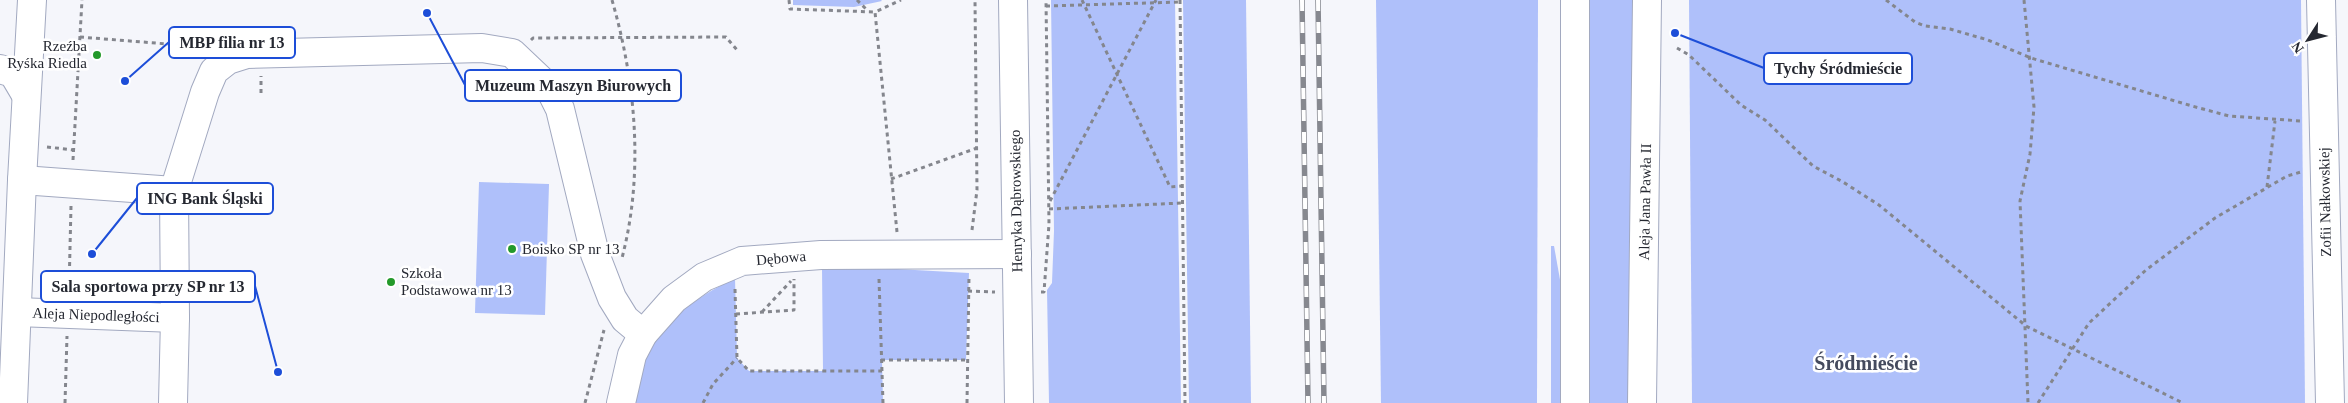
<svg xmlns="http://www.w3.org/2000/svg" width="2348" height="403" font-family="Georgia,serif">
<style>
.green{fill:#afc0fa}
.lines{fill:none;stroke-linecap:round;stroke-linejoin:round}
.minor-casing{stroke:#a2a9c0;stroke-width:30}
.path{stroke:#84868d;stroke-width:3;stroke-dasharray:4 4;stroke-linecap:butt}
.minor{stroke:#fff;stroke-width:28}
.rail-casing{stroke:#86888f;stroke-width:5.5}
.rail{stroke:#fff;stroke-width:4;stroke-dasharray:11;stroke-linecap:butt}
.poi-dot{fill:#23992a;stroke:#fff;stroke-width:2}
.labels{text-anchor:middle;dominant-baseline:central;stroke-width:5;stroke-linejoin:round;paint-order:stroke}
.poi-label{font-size:15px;fill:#252831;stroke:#fff;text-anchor:start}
.street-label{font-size:15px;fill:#252831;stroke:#fff}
.district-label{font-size:20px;font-weight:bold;fill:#454b5e;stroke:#fff}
.leader{fill:none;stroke:#1d4ed8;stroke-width:2}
.callout-dot{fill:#1d4ed8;stroke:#fff;stroke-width:2}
.callout{fill:#fff;stroke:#1d4ed8;stroke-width:2}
.callout-label{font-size:16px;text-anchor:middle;font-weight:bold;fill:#252831}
</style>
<rect width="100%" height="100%" fill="#f5f6fb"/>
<g class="green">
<path d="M793 0H881L882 1 854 7 793 5Z"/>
<path d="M1051 0H1175L1181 403H1049L1047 290 1052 283 1054 231Z"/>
<path d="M1183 0H1246L1251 403H1189Z"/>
<path d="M1376 0H1538L1537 403H1381Z"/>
<path d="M1586 0H1636L1631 403H1585Z"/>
<path d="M1689 0H2301L2305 403H1692Z"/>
<path d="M479 182 549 184 545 315 475 313Z"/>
<path d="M1551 246H1554L1564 302 1563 403H1551Z"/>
<path d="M822 268H879L969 273 966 360H882L883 403H635C637 391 637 376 642 366 663 320 692 300 735 278L737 358 749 371H823Z"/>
</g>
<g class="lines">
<g class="minor-casing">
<g id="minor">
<path d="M1013 0 1019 403"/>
<path d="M2321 0 2330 403"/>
<path d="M0 69 13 73 26 95"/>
<path d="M22 180 174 191"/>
<path d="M17 312 175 318"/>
<path d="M13 403 22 180 32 0"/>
<path d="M173 403 175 318 174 191 205 92 214 71 228 60 247 54 482 48 512 53 550 89 560 109 595 254 612 298 625 319 643 334"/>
<path d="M621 403 632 355 643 334 674 299 704 277 742 261 821 255 1017 254"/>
<path d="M1575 403V0"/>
<path d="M1642 403 1647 0"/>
</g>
</g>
<g class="path">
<path d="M612 0C636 83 644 174 622 258"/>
<path d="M789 0 790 9 875 12"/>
<path d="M857 0 868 11"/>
<path d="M1082 0 1170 187 1181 186"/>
<path d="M1180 0 1185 403"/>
<path d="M1886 0 1915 22 1925 26 1950 29 1988 40 2031 58 2192 106 2229 116 2301 121"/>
<path d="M2024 0 2034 107 2030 154 2020 201 2028 403"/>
<path d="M1046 6 1180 2"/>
<path d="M80 37 205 47"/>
<path d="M531 40 533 38 726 37 737 50"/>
<path d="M1677 48 1689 55 1741 105 1765 120 1813 166 1843 182 1879 205 2026 326 2183 403"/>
<path d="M261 93V76"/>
<path d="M47 147 74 150"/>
<path d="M73 160 82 0"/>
<path d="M891 179 977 148"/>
<path d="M2267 187 2275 121"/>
<path d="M1050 201 1156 0"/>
<path d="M1049 209 1182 203"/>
<path d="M972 230 977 190 975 0"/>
<path d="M897 232 875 12 901 0"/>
<path d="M879 279 883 403"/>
<path d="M735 289 737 358 749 371H882"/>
<path d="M69 290 71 206"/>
<path d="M968 291 995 292"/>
<path d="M1041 292H1044L1049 224 1046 0"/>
<path d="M762 312 791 281"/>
<path d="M736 314 794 310V279"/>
<path d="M881 360H966"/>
<path d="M65 403 67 336"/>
<path d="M585 403 604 330"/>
<path d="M703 403 713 384 737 358"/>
<path d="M967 403 969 276"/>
<path d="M2038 403 2089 323 2146 270 2215 218 2287 176 2301 172"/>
</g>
<use href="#minor" class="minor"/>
<g class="rail-casing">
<g id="rail">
<path d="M1302 0 1308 403"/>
<path d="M1318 0 1324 403"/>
</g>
</g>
<use href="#rail" class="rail"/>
</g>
<g class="poi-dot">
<circle cx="97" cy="55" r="5"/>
<circle cx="512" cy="249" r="5"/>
<circle cx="391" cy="282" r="5"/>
</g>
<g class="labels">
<g class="poi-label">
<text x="87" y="46" text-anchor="end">Rzeźba<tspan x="87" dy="17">Ryśka Riedla</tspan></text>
<text x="522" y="249">Boisko SP nr 13</text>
<text x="401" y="273">Szkoła<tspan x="401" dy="17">Podstawowa nr 13</tspan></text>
</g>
<g class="street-label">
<text transform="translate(1016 201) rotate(-91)">Henryka Dąbrowskiego</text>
<text transform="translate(1645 202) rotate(-89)">Aleja Jana Pawła II</text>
<text transform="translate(2325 202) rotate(-91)">Zofii Nałkowskiej</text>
<text transform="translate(781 258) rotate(-5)">Dębowa</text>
<text transform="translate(96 315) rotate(2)">Aleja Niepodległości</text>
</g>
<g class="district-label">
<text x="1866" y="363">Śródmieście</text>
</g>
</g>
<path class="leader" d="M125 81L169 42M1675 33L1764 68M427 13L465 85M92 254L137 198M278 372L255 286"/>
<g class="callout-dot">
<circle cx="125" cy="81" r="5"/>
<circle cx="1675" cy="33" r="5"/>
<circle cx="427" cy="13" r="5"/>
<circle cx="92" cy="254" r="5"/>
<circle cx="278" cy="372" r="5"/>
</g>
<g class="callout">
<rect x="169" y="27" width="126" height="31" rx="5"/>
<rect x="1764" y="53" width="148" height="31" rx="5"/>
<rect x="465" y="70" width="216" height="31" rx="5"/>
<rect x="137" y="183" width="136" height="31" rx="5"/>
<rect x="41" y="271" width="214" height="31" rx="5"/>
</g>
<g class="callout-label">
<text x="232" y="48">MBP filia nr 13</text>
<text x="1838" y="74">Tychy Śródmieście</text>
<text x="573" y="91">Muzeum Maszyn Biurowych</text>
<text x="205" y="204">ING Bank Śląski</text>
<text x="148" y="292">Sala sportowa przy SP nr 13</text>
</g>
<g transform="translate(2308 40) rotate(234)" stroke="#ffffff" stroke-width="4" paint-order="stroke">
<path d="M0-4L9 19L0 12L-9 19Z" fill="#252831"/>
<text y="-8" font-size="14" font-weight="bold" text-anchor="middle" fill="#252831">N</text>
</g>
</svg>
